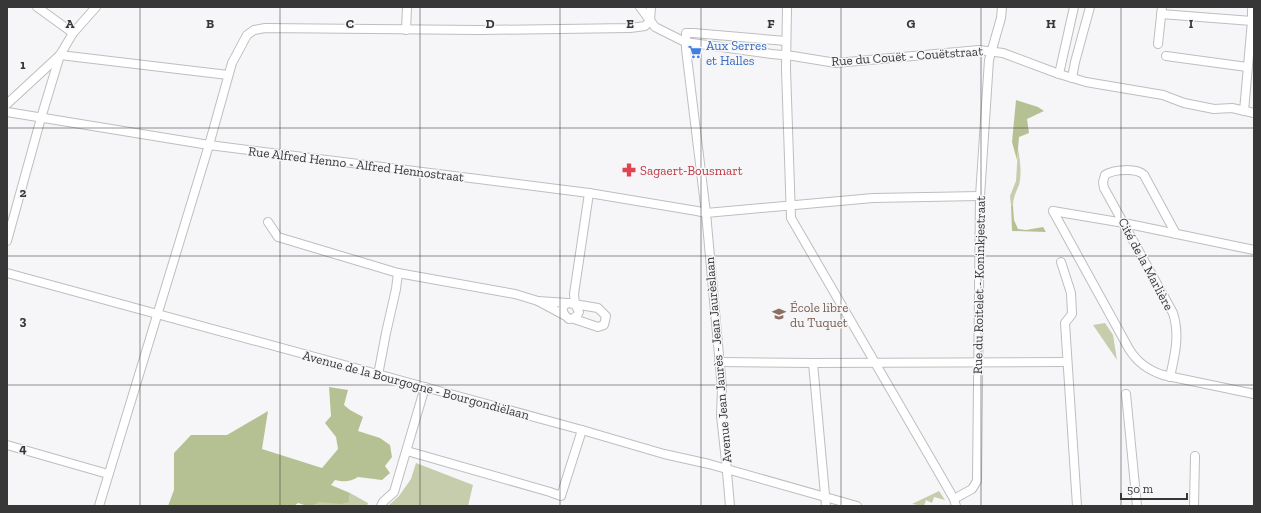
<svg xmlns="http://www.w3.org/2000/svg" width="1261" height="513" font-family="'Zilla Slab',serif">
<style>
.green{fill:#c5cdad}
.forest{fill:#b6c193}
.lines{fill:none;stroke-linecap:round;stroke-linejoin:round}
.minor-casing{stroke:#bebec0;stroke-width:10}
.minor{stroke:#fff;stroke-width:8}
.grid{fill:none;stroke:#373738;stroke-width:1;stroke-opacity:0.55}
.labels{text-anchor:middle;dominant-baseline:central;stroke-width:3;stroke-linejoin:round;paint-order:stroke}
.shop-label{font-size:13px;fill:#366cbe;stroke:#f6f6f8;text-anchor:start}
.street-label{font-size:13px;fill:#373738;stroke:#f6f6f8}
.health-label{font-size:13px;fill:#be3a42;stroke:#f6f6f8;text-anchor:start}
.education-label{font-size:13px;fill:#785e54;stroke:#f6f6f8;text-anchor:start}
.grid-label{font-size:13px;text-anchor:middle;font-weight:bold;fill:#373738;stroke:#f6f6f8;stroke-width:3;stroke-linejoin:round;paint-order:stroke}
</style>
<rect width="100%" height="100%" fill="#f6f6f8"/>
<g class="green">
<path d="M1018 149C1020 160 1022 173 1019 185 1016 192 1013 198 1013 206H1011L1010 196 1016 181Z"/>
<path d="M1105 323 1113 335 1117 360 1093 325Z"/>
<path d="M416 463 473 485 468 506H388L399 496 411 479Z"/>
<path d="M939 491 945 500 934 497 932 503 926 500 924 506 912 504Z"/>
<path d="M350 493 368 503 367 506H313L318 502H349Z"/>
</g>
<g class="forest">
<path d="M1016 100 1038 107 1044 111 1027 119 1029 133 1019 137 1017 160 1012 142Z"/>
<path d="M1011 206H1013L1014 220 1018 229 1026 230 1043 227 1046 232 1012 231Z"/>
<path d="M329 387 348 390 344 405 350 410 363 417 358 431 380 438 390 445 392 457 385 466 390 473 382 480 358 477C350 482 344 482 335 480L331 485 350 493 349 502 341 504 319 502C311 508 307 506 298 503L294 506H168L174 490V453L191 435H227L268 411 262 449 322 468 338 449 336 437 325 423 331 416Z"/>
</g>
<g class="lines">
<g class="minor-casing">
<g id="minor">
<path d="M37 7 73 33"/>
<path d="M640 7 655 27 685 42 772 54 793 56 836 63 979 50 1003 53 1059 74 1086 82 1163 95 1184 103 1214 109 1232 108 1254 113"/>
<path d="M787 7 786 69 791 218 935 466 954 499 956 506"/>
<path d="M1161 14 1252 21V10L1254 11"/>
<path d="M650 21 651 7"/>
<path d="M406 30 407 7"/>
<path d="M1158 44 1162 7"/>
<path d="M60 55 228 75"/>
<path d="M1166 56 1247 67"/>
<path d="M1059 74 1074 7"/>
<path d="M1072 78 1075 62 1090 7"/>
<path d="M7 104 60 55 73 33 96 7"/>
<path d="M1244 111 1252 21"/>
<path d="M7 112 209 145 589 193 697 211 706 213 873 198 980 196"/>
<path d="M1053 211 1129 349C1137 362 1147 370 1163 375L1254 394"/>
<path d="M1053 211 1124 223 1254 250"/>
<path d="M268 222 278 237 398 273 515 294 538 301"/>
<path d="M7 241 41 118 60 55"/>
<path d="M1061 262 1071 293 1072 314 1065 323 1077 506"/>
<path d="M7 273 582 430 664 454 709 464 857 506"/>
<path d="M564 315 538 301 568 303"/>
<path d="M574 319 598 327 604 325 606 316 598 308 568 303 563 306C562 312 564 315 569 319 574 319 577 317 579 312L575 304 574 294 589 193"/>
<path d="M719 362 813 363 1067 362"/>
<path d="M813 363 826 506"/>
<path d="M378 375 386 333 396 289 398 273"/>
<path d="M1170 377C1175 354 1180 335 1173 313L1104 188 1103 182 1105 175C1114 169 1137 168 1144 175L1176 234"/>
<path d="M1126 394 1137 506"/>
<path d="M7 445 108 474"/>
<path d="M407 451 550 492 561 496 582 430"/>
<path d="M954 499 972 489 977 481 980 196 989 60 1001 18 1002 7"/>
<path d="M99 506 209 145 232 63 247 35 254 30 265 28 480 30 630 28 645 26 650 21"/>
<path d="M381 506 383 502 394 492 425 387"/>
<path d="M730 506 726 461 721 416 722 388 706 213 686 49V33H693L786 41"/>
<path d="M1194 506 1195 456"/>
</g>
</g>
<use href="#minor" class="minor"/>
</g>
<path class="grid" d="M140 7V506M280 7V506M420 7V506M560 7V506M701 7V506M841 7V506M981 7V506M1121 7V506M7 128H1254M7 256H1254M7 385H1254"/>
<defs>
<g id="supermarket-bare" transform="scale(1.08)"><path d="M-6-5.5h2.5l.6 2H6L4.5 2H-2.5L-4.4-4H-6ZM-1.5 3.2a1.3 1.3 0 1 0 .1 0ZM3 3.2a1.3 1.3 0 1 0 .1 0Z" fill="#3f7fe0" stroke="#f6f6f8" stroke-width="2.5" paint-order="stroke"/></g>
<g id="pharmacy-bare" transform="scale(1.08)"><path d="M-2-6h4v4h4v4h-4v4h-4v-4h-4v-4h4Z" fill="#e0444e" stroke="#f6f6f8" stroke-width="2.5" paint-order="stroke"/></g>
<g id="school-bare" transform="scale(1.08)"><path d="M0-5L7-2L0 1L-7-2ZM-4 1L0 2.5L4 1V4Q0 6-4 4Z" fill="#8d6e63" stroke="#f6f6f8" stroke-width="2.5" paint-order="stroke"/></g>
</defs>
<g fill-rule="evenodd">
<use href="#supermarket-bare" x="695" y="52"/>
<use href="#pharmacy-bare" x="629" y="170"/>
<use href="#school-bare" x="779" y="314"/>
</g>
<g class="labels">
<g class="shop-label">
<text x="706" y="45">Aux Serres<tspan x="706" dy="15">et Halles</tspan></text>
</g>
<g class="street-label">
<text transform="translate(907 56) rotate(-4)">Rue du Couët - Couëtstraat</text>
<text transform="translate(356 164) rotate(7)">Rue Alfred Henno - Alfred Hennostraat</text>
<text transform="translate(1146 264) rotate(62)">Cité de la Marlière</text>
<text transform="translate(979 285) rotate(-89)">Rue du Roitelet - Koninkjestraat</text>
<text transform="translate(718 360) rotate(-95)">Avenue Jean Jaurès - Jean Jaurèslaan</text>
<text transform="translate(416 385) rotate(15)">Avenue de la Bourgogne - Bourgondiëlaan</text>
</g>
<g class="health-label">
<text x="640" y="170">Sagaert-Bousmart</text>
</g>
<g class="education-label">
<text x="790" y="307">École libre<tspan x="790" dy="15">du Tuquet</tspan></text>
</g>
</g>
<g class="grid-label">
<text x="70" y="28">A</text>
<text x="210" y="28">B</text>
<text x="350" y="28">C</text>
<text x="490" y="28">D</text>
<text x="630" y="28">E</text>
<text x="771" y="28">F</text>
<text x="911" y="28">G</text>
<text x="1051" y="28">H</text>
<text x="1191" y="28">I</text>
<text x="23" y="69">1</text>
<text x="23" y="197">2</text>
<text x="23" y="325">3</text>
<text x="23" y="453">4</text>
</g>
<rect width="1261" height="513" fill="none" stroke="#373738" stroke-width="16"/>
<path d="M1121 493v6h66v-6" fill="none" stroke="#373738" stroke-width="2"/>
<text x="1127" y="493" font-size="12" fill="#373738" stroke="#f6f6f8" stroke-width="3" paint-order="stroke">50 m</text>
</svg>
